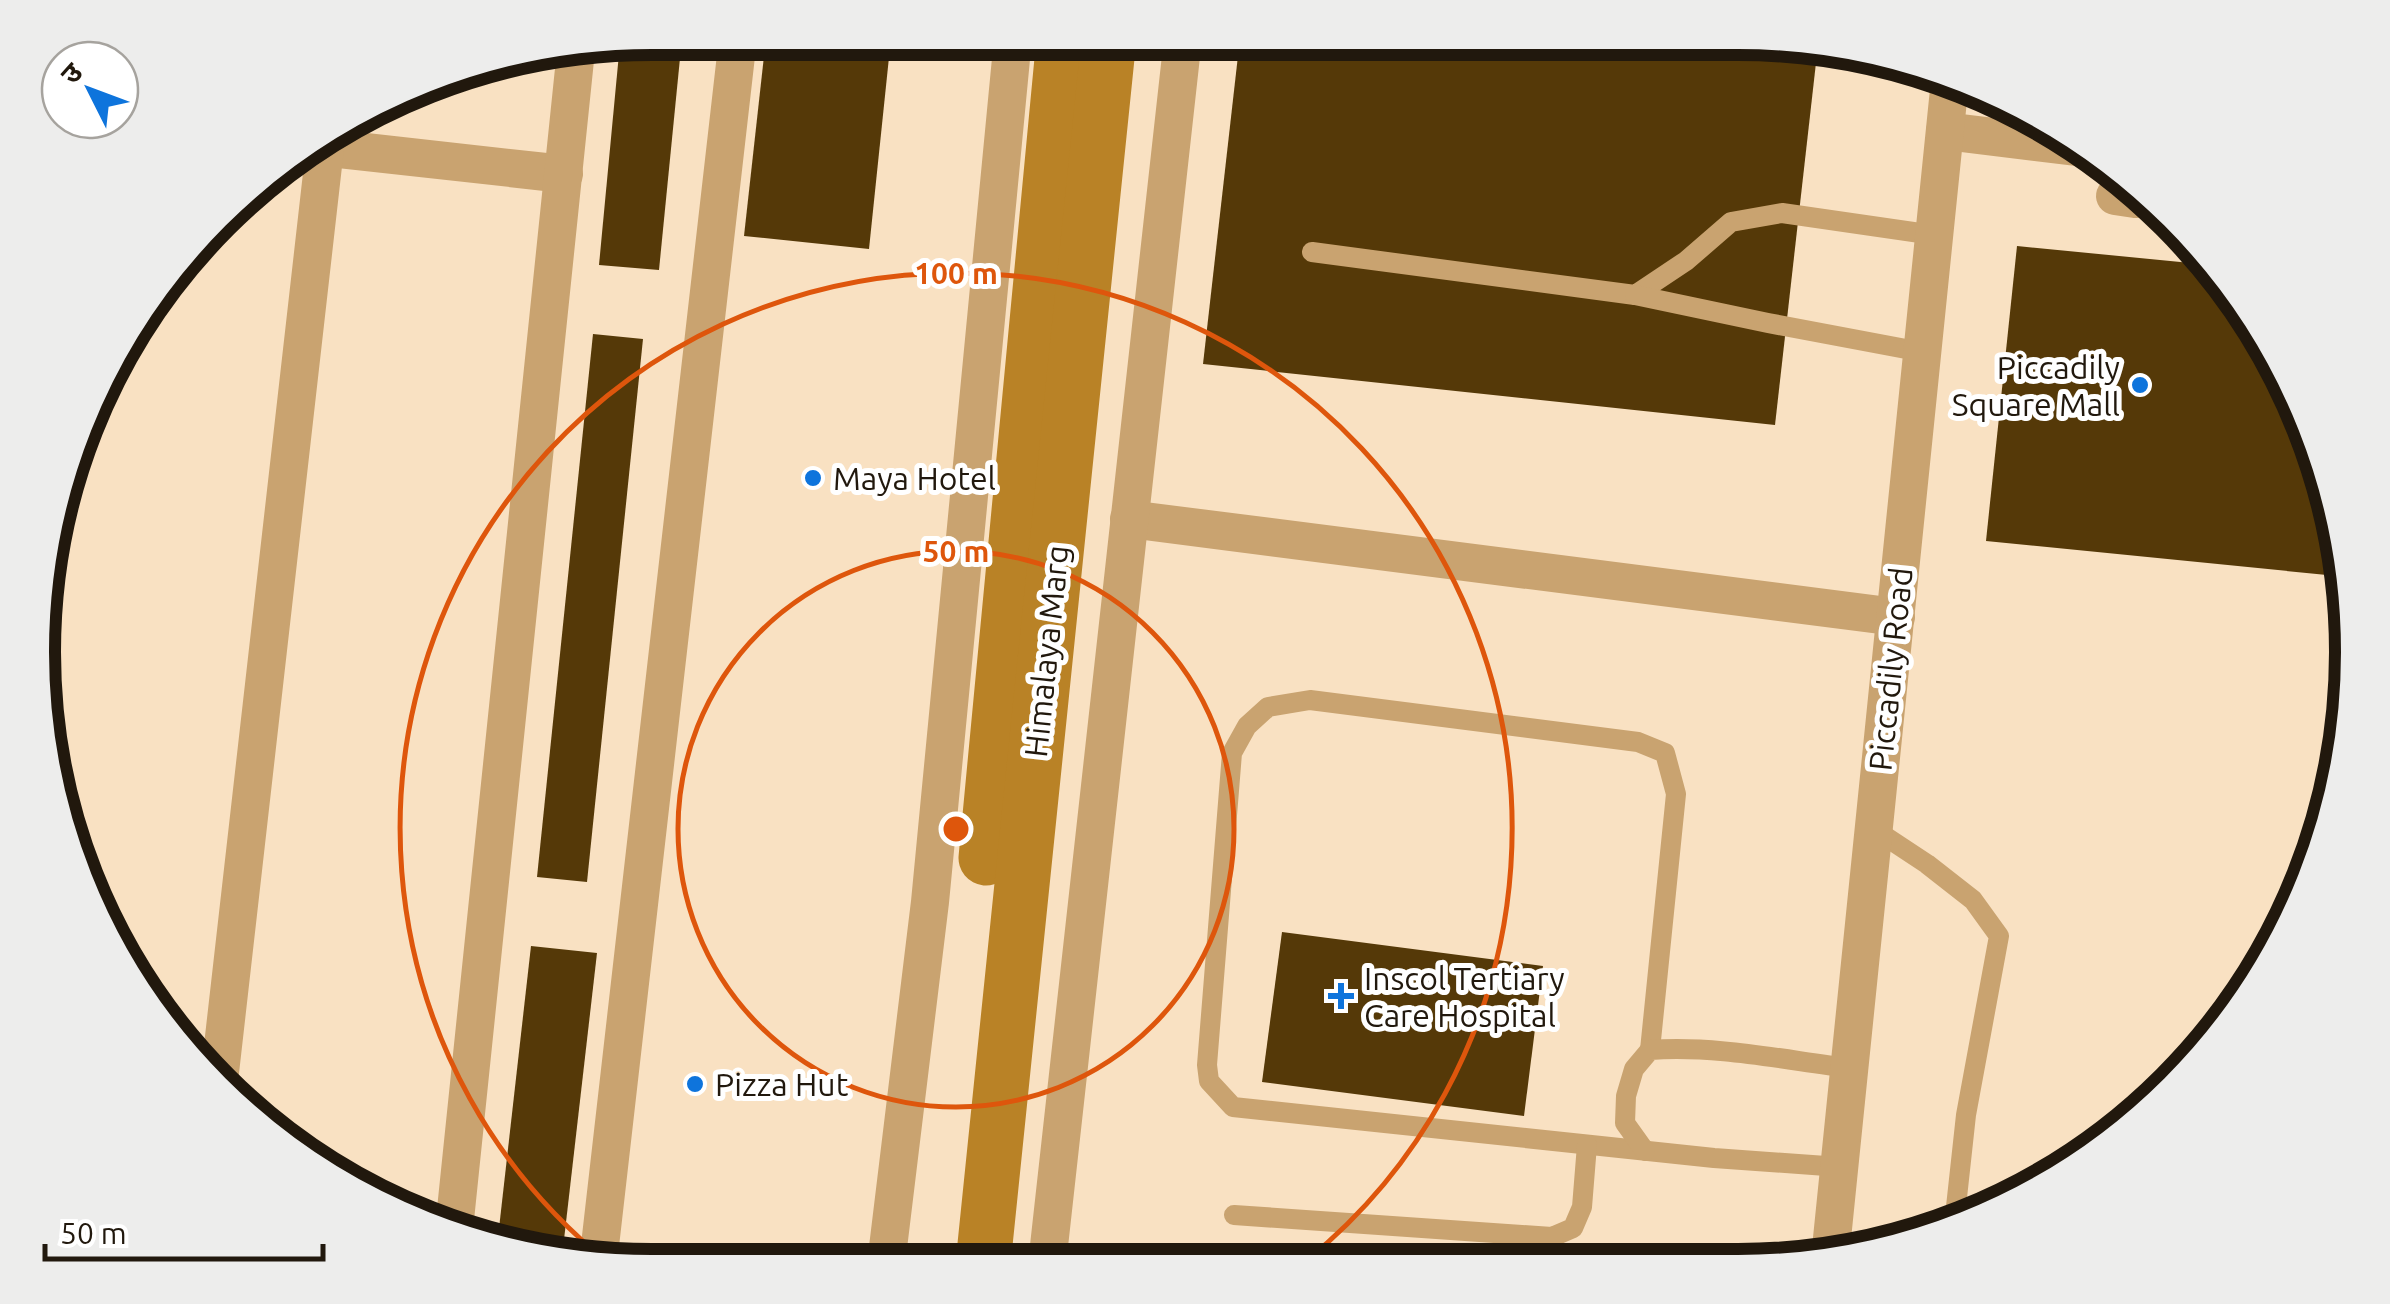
<svg xmlns="http://www.w3.org/2000/svg" width="2390" height="1304" font-family="Ubuntu,'Noto Sans Devanagari',sans-serif">
<style>
.building{fill:#553908}
.lines{fill:none;stroke-linecap:round;stroke-linejoin:round}
.lane{stroke:#c9a370;stroke-width:20}
.street{stroke:#c9a370;stroke-width:38}
.secondary{stroke:#b98226;stroke-width:55}
.ring{fill:none;stroke:#de560c;stroke-width:5}
.poi-dot{fill:#0e74dc;stroke:#fff;stroke-width:4}
.labels{text-anchor:middle;dominant-baseline:central;stroke-width:10;stroke-linejoin:round;paint-order:stroke}
.poi-label{font-size:32px;fill:#21180d;stroke:#fff;text-anchor:start}
.street-label{font-size:32px;fill:#21180d;stroke:#fff}
.rim{fill:none;stroke:#21180d;stroke-width:12}
.centre{fill:#de560c;stroke:#fff;stroke-width:5}
.ring-label{font-size:30px;text-anchor:middle;font-weight:bold;fill:#de560c;stroke:#fff;stroke-width:10;stroke-linejoin:round;paint-order:stroke}
</style>
<rect width="100%" height="100%" fill="#f9e1c2"/>
<g class="building">
<path d="M652 38H682L659 270 599 265 620 43Z"/>
<path d="M766 38H891L869 249 744 236Z"/>
<path d="M1240 38 1778 39 1818 45 1775 425 1203 364Z"/>
<path d="M2017 246 2211 265 2225 277 2331 492 2337 576 1986 541Z"/>
<path d="M593 334 643 339 587 882 537 877Z"/>
<path d="M1282 932 1543 966 1524 1116 1262 1082Z"/>
<path d="M531 946 597 953 562 1257 497 1246Z"/>
</g>
<g class="lines">
<g class="lane">
<path d="M1312 252 1635 295 1686 261 1731 222 1782 213 1934 235"/>
<path d="M1635 295 1768 323 1922 352"/>
<path d="M1874 829 1927 864 1973 900 1999 936 1966 1115 1954 1225"/>
<path d="M1650 1050 1676 794 1665 753 1638 742 1310 700 1268 707 1247 726 1232 753 1207 1065 1209 1081 1233 1107 1714 1158 1840 1167"/>
<path d="M1645 1151 1625 1123 1626 1096 1634 1069 1650 1050C1715 1045 1784 1060 1850 1068"/>
<path d="M1234 1215 1552 1237 1573 1228 1582 1207 1587 1145"/>
</g>
<g class="street">
<path d="M1945 131 2076 147"/>
<path d="M312 146 564 174"/>
<path d="M2115 196 2135 199"/>
<path d="M1129 519 1896 617"/>
<path d="M219 1081 326 139"/>
<path d="M454 1229 576 50"/>
<path d="M1830 1258 1950 80"/>
<path d="M598 1263 738 38"/>
<path d="M886 1264 930 902 1013 38"/>
<path d="M1047 1264 1183 38"/>
</g>
<g class="secondary">
<path d="M986 858 1064 38"/>
<path d="M983 1264 1109 38"/>
</g>
</g>
<g class="ring">
<circle cx="956" cy="829" r="278"/>
<path d="M610 1264A556 556 0 1 1 1306 1261"/>
</g>
<g class="poi-dot">
<circle cx="2140" cy="385" r="10"/>
<circle cx="813" cy="478" r="10"/>
<path d="M1336 981h10v10h10v10h-10v10h-10v-10h-10v-10h10z"/>
<circle cx="695" cy="1084" r="10"/>
</g>
<g class="labels">
<g class="poi-label">
<text x="2120" y="367" text-anchor="end">Piccadily<tspan x="2120" dy="37">Square Mall</tspan></text>
<text x="833" y="478">Maya Hotel</text>
<text x="1364" y="978">Inscol Tertiary<tspan x="1364" dy="37">Care Hospital</tspan></text>
<text x="715" y="1084">Pizza Hut</text>
</g>
<g class="street-label">
<text transform="translate(1046 651) rotate(-84)">Himalaya Marg</text>
<text transform="translate(1890 669) rotate(-84)">Piccadily Road</text>
</g>
</g>
<path d="M0 0H2390V1304H0ZM652 55H1738A597 597 0 0 1 2335 652V652A597 597 0 0 1 1738 1249H652A597 597 0 0 1 55 652V652A597 597 0 0 1 652 55Z" fill="#ededec" fill-rule="evenodd"/>
<path class="rim" d="M652 55H1738A597 597 0 0 1 2335 652V652A597 597 0 0 1 1738 1249H652A597 597 0 0 1 55 652V652A597 597 0 0 1 652 55Z"/>
<circle cx="956" cy="829" r="15" class="centre"/>
<g class="ring-label">
<text x="956" y="284">100 m</text>
<text x="956" y="562">50 m</text>
</g>
<g transform="translate(90 90) rotate(312)"><circle r="48" fill="#ffffff" stroke="#a6a39e" stroke-width="2.5"/>
<path d="M0-8L18 38L0 25L-18 38Z" fill="#0e74dc"/>
<text y="-15" font-size="28" font-weight="bold" text-anchor="middle" fill="#21180d">उ</text>
</g>
<path d="M45 1244v15h278v-15" fill="none" stroke="#21180d" stroke-width="5"/>
<text x="60" y="1244" font-size="30" fill="#21180d" stroke="#ffffff" stroke-width="8" paint-order="stroke">50 m</text>
</svg>
